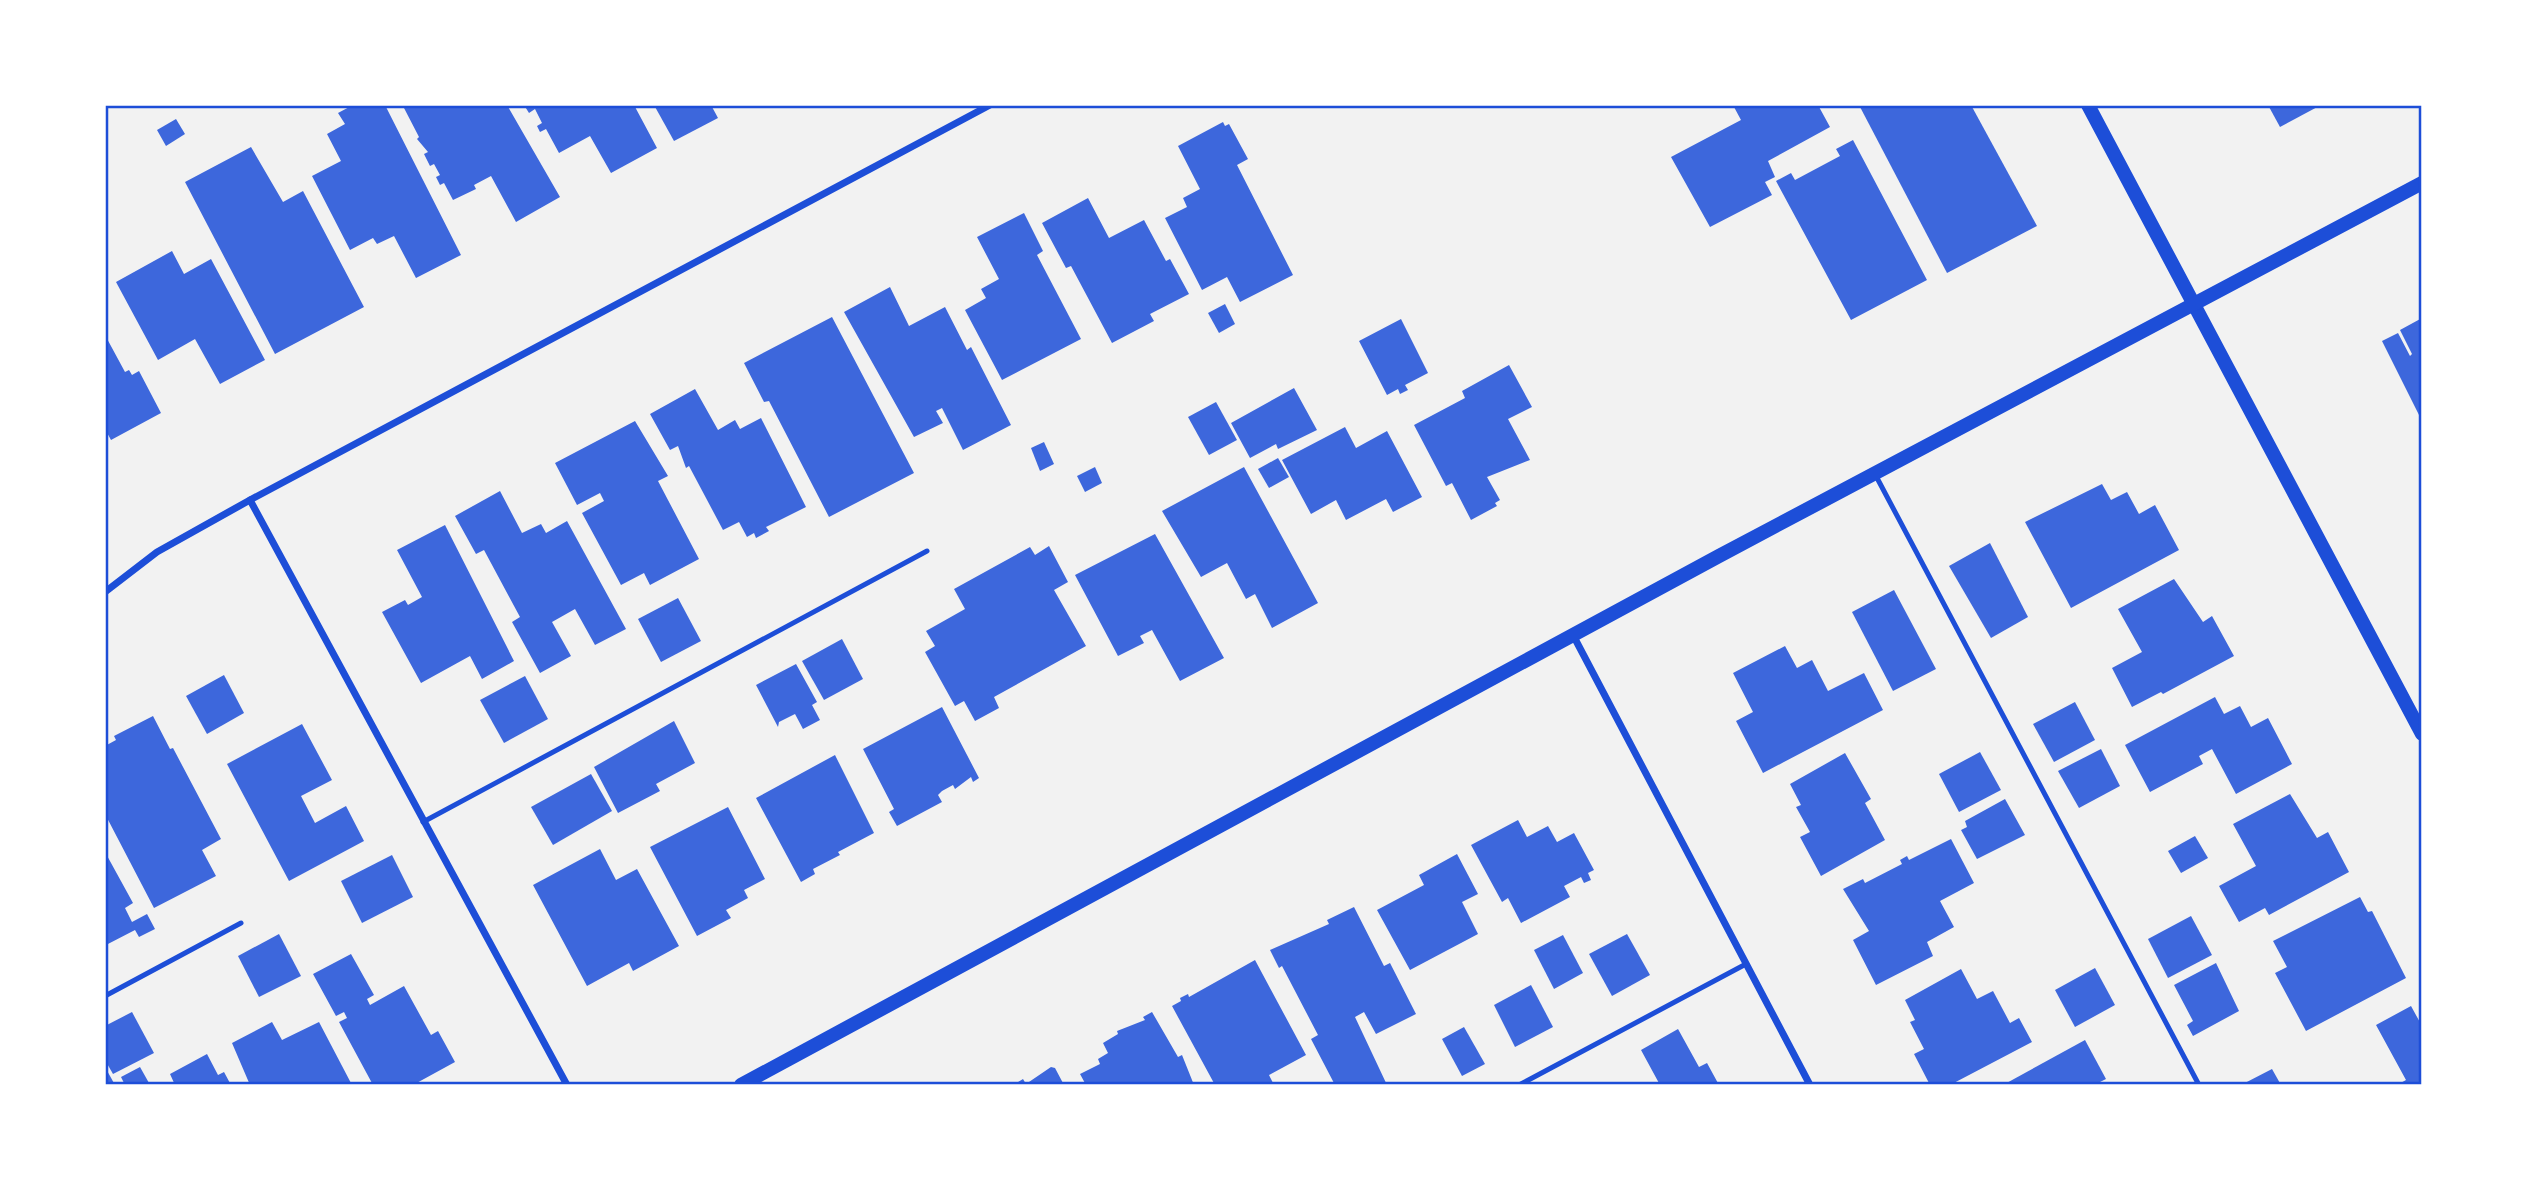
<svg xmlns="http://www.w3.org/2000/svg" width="2527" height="1190" font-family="Cabin,sans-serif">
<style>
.building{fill:#3d67dc}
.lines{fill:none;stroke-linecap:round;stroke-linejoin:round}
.service{stroke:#1d4ed8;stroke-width:5}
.minor{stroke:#1d4ed8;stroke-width:7}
.secondary{stroke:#1d4ed8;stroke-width:14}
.neatline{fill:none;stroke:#1d4ed8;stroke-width:2.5}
</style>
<rect width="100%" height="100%" fill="#f2f2f2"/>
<g class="building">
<path d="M353 105H385L461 255 416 278 394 236 377 244 373 238 350 250 312 176 341 161 327 134 345 124 338 113Z"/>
<path d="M410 105H507L560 197 516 222 491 176 474 185 476 189 453 200 444 183 440 185 436 177 440 175 434 164 430 166 424 154 428 152 417 139 419 137 404 108Z"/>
<path d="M524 105H634L657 148 611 173 590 136 559 153 546 129 540 132 537 126 542 123 535 109 529 113Z"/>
<path d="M654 105H711L718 118 674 141Z"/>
<path d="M1738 105H1818L1830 127 1768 161 1775 177 1765 182 1772 195 1710 227 1671 157 1741 120 1734 107Z"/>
<path d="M1859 105H1971L2037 226 1947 273Z"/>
<path d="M2268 105H2321L2280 127Z"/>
<path d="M176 119 185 134 166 146 157 130Z"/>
<path d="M1223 122 1225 126 1229 124 1248 159 1237 165 1293 275 1240 302 1227 277 1202 290 1165 218 1187 207 1183 198 1200 189 1178 146Z"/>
<path d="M1853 140 1927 280 1851 320 1776 181 1791 173 1795 180 1840 156 1836 149Z"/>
<path d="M251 147 283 202 303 191 364 307 275 354 185 182Z"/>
<path d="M1088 198 1109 238 1144 220 1166 261 1170 259 1189 294 1150 314 1154 321 1112 343 1071 266 1066 268 1042 223Z"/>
<path d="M1024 213 1043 251 1037 255 1081 339 1002 380 965 310 986 298 981 289 999 279 977 237Z"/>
<path d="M172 251 184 274 211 259 265 360 220 384 195 339 158 360 116 282Z"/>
<path d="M890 287 909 326 945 307 967 350 971 347 1011 425 963 450 942 408 936 411 943 423 914 437 844 312Z"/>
<path d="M1225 304 1235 324 1219 333 1208 313Z"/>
<path d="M832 317 914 473 829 517 769 401 764 402 744 363Z"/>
<path d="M2422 318V413L2419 415 2382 341 2398 333 2410 356 2412 354 2400 330Z"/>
<path d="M1401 319 1428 373 1405 385 1408 390 1400 394 1398 389 1387 395 1359 341Z"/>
<path d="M105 335 125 372 129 370 132 375 139 371 161 413 111 440 105 429Z"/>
<path d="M1509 365 1532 407 1508 419 1530 460 1487 477 1500 500 1495 503 1497 506 1471 520 1452 483 1446 486 1414 425 1465 398 1462 391Z"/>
<path d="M1294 388 1317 430 1278 449 1276 444 1250 458 1231 423Z"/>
<path d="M695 389 718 430 735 420 740 429 761 418 806 507 766 527 769 531 756 538 754 533 747 537 739 522 723 530 689 466 686 468 678 446 670 450 650 414Z"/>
<path d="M1216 402 1237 440 1209 455 1188 417Z"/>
<path d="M635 421 668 476 658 481 699 559 650 585 644 573 621 585 582 513 604 501 600 493 577 505 555 463Z"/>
<path d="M1345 427 1356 448 1387 431 1422 497 1393 512 1386 499 1346 520 1336 500 1311 514 1282 460Z"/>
<path d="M1044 442 1054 464 1040 471 1031 448Z"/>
<path d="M1278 458 1289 477 1269 488 1258 469Z"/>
<path d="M1095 467 1102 483 1085 492 1077 476Z"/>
<path d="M1244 467 1318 603 1272 628 1255 594 1246 599 1227 563 1201 577 1162 511Z"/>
<path d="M2102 484 2111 500 2127 492 2139 514 2155 505 2179 550 2071 608 2025 522Z"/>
<path d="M500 491 522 533 541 524 546 533 567 521 626 629 595 645 575 609 552 622 571 656 540 673 512 622 520 617 484 550 476 554 455 516Z"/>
<path d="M445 525 514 661 482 679 470 656 421 683 382 612 405 600 408 605 422 597 397 550Z"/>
<path d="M1155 534 1224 658 1180 681 1152 630 1140 636 1144 643 1118 656 1075 575Z"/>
<path d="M1990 543 2028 617 1991 638 1949 566Z"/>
<path d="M1049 546 1068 582 1054 590 1086 646 994 697 999 708 975 721 964 701 955 706 925 652 935 646 926 631 965 609 954 589 1030 547 1035 555Z"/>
<path d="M2174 579 2203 622 2212 616 2234 656 2163 694 2161 692 2132 707 2112 668 2142 652 2118 609Z"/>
<path d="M1894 590 1936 669 1893 691 1852 612Z"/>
<path d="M678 598 701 641 661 662 638 619Z"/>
<path d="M842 639 863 679 824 700 802 661Z"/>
<path d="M1785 646 1797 668 1812 660 1828 691 1864 673 1883 710 1763 773 1736 721 1753 712 1733 673Z"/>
<path d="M796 664 817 702 812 705 820 720 803 729 795 714 779 722 778 727 756 685Z"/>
<path d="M224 675 244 713 207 734 186 696Z"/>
<path d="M525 676 548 719 504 743 480 700Z"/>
<path d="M2215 697 2224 714 2240 706 2251 727 2268 718 2292 764 2236 794 2212 749 2199 756 2203 764 2150 792 2125 745Z"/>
<path d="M2075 702 2095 740 2054 762 2033 724Z"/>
<path d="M942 707 979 778 973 782 971 777 955 789 953 785 942 791 938 795 942 802 897 826 889 812 894 809 863 749Z"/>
<path d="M153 716 170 749 173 748 221 839 202 850 216 876 154 908 105 814V746L116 740 114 736Z"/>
<path d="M674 721 695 763 656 784 660 791 618 813 594 767Z"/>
<path d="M302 724 332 780 301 796 315 823 346 806 364 841 289 881 227 764Z"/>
<path d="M2101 749 2120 786 2079 808 2058 771Z"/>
<path d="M1980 752 2001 790 1959 812 1939 774Z"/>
<path d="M1845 753 1871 799 1865 803 1885 840 1821 876 1800 837 1810 832 1796 807 1801 805 1790 784Z"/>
<path d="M835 755 874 833 838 852 840 855 813 869 815 874 801 882 756 798Z"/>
<path d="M591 774 612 811 553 845 531 807Z"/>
<path d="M2290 794 2317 838 2328 832 2349 872 2269 915 2265 908 2239 922 2219 886 2256 866 2233 824Z"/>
<path d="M2005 799 2025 835 1977 859 1961 830 1967 827 1965 821Z"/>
<path d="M728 807 765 879 744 890 748 898 726 910 731 918 697 936 650 847Z"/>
<path d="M1518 820 1527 837 1548 826 1557 842 1574 833 1594 870 1588 873 1591 880 1584 883 1581 877 1564 886 1570 897 1521 923 1508 898 1502 902 1471 845Z"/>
<path d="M2195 836 2208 858 2181 873 2168 851Z"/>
<path d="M1951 839 1974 883 1940 901 1954 927 1927 942 1933 956 1876 985 1853 940 1869 931 1843 889 1863 879 1865 883 1902 864 1900 860 1907 856 1909 860Z"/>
<path d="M600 849 616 880 637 869 679 946 633 971 629 963 587 986 533 885Z"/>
<path d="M105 852 133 903 125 908 132 922 147 914 155 929 139 937 135 930 106 945Z"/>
<path d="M1457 854 1478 894 1462 902 1478 934 1410 970 1377 910 1424 885 1419 875Z"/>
<path d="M392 855 413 897 362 923 341 881Z"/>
<path d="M2360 897 2368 912 2372 911 2406 978 2306 1031 2275 973 2287 967 2273 941Z"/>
<path d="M1354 907 1384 966 1390 963 1416 1014 1376 1034 1364 1012 1355 1017 1387 1085H1335L1311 1039 1318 1035 1282 966 1279 968 1270 950 1329 924 1327 920Z"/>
<path d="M2191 916 2212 955 2168 978 2148 939Z"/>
<path d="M279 934 301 976 259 997 238 956Z"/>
<path d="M1627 934 1650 975 1612 996 1589 954Z"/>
<path d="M1563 935 1583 973 1554 989 1534 950Z"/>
<path d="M351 954 374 995 367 999 370 1005 404 986 431 1035 438 1031 455 1062 413 1085H373L339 1022 347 1018 344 1012 336 1016 313 974Z"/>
<path d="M1255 960 1306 1055 1269 1075 1274 1085H1215L1172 1006 1181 1001 1180 998 1188 994 1189 997Z"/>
<path d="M2216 963 2239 1011 2193 1036 2187 1025 2193 1021 2174 985Z"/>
<path d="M2095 968 2115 1005 2075 1027 2055 990Z"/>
<path d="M1961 969 1977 999 1993 991 2010 1023 2019 1018 2032 1042 1950 1085H1930L1914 1054 1924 1049 1910 1022 1915 1020 1905 1000Z"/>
<path d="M1531 985 1553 1027 1515 1047 1494 1005Z"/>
<path d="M2411 1006 2422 1026V1085H2397L2406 1080 2376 1025Z"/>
<path d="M132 1012 154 1053 113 1074 105 1060V1026Z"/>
<path d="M1152 1012 1178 1057 1182 1055 1194 1085H1086L1080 1074 1100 1064 1098 1059 1108 1053 1103 1043 1118 1034 1117 1031 1145 1020 1143 1017Z"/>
<path d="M272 1022 282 1040 319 1022 352 1085H250L232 1043Z"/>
<path d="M1464 1027 1485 1064 1462 1076 1442 1039Z"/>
<path d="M1678 1029 1699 1067 1707 1063 1719 1085H1660L1641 1050Z"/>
<path d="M2085 1040 2106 1079 2094 1085H2003Z"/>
<path d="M207 1054 218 1075 224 1072 231 1085H175L170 1074Z"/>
<path d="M105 1067 115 1085H105Z"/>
<path d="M140 1067 149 1083 125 1085 121 1077Z"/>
<path d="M1051 1067 1055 1068 1064 1085H1013L1023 1079 1026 1084Z"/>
<path d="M2272 1069 2281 1085H2241Z"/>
</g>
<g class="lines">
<g class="service">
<path d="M1876 476 2199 1085"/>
<path d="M423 822 927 551"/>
<path d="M105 996 241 923"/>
<path d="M1519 1085 1746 964"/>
</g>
<g class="minor">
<path d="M250 500 567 1085"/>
<path d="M105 592 157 552 250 500 990 105"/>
<path d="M1573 635 1810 1085"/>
</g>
<g class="secondary">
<path d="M2088 105 2422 734"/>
<path d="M741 1085 1719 556 2422 183"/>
</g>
</g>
<rect width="2527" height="1190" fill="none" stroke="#ffffff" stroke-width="214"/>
<rect x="107" y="107" width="2313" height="976" class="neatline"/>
</svg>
